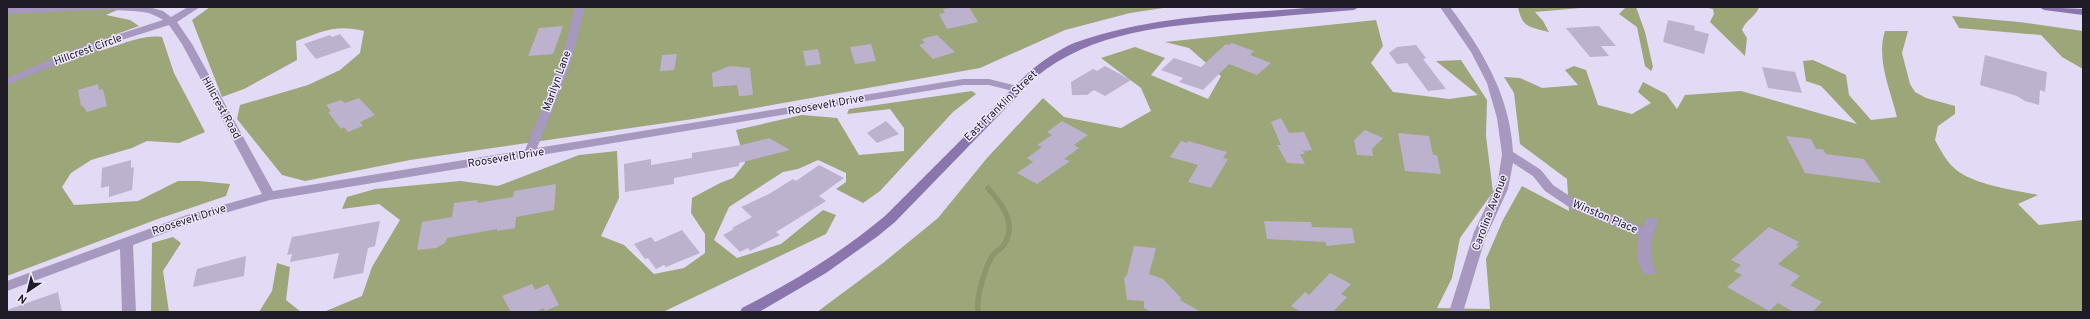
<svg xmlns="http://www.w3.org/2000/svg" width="2090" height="319" font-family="Overpass,sans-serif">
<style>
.forest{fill:#9ca679}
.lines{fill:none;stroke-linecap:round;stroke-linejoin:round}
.stream{stroke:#8c966a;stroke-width:5.5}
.building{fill:#bcb2cd}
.street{fill:#a698be;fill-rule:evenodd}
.secondary{fill:#8a75ac;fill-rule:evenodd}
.labels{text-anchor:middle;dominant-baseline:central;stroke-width:3;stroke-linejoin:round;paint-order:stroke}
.street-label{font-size:11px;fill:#1f1c26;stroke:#f0e8ff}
</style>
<rect width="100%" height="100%" fill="#e3daf6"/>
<g class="forest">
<path d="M7 7H124L106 15 130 20 139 26 111 36 99 51C120 46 140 34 162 37L174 73 205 132 179 143 147 141 132 148 91 160 71 173 62 187 74 205 138 201 178 181H199L230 184 226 196 155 220 7 276Z"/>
<path d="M210 7H1170L1130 13 1065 30 980 68 693 119 410 160 305 181 282 175 237 119 240 105 308 85 340 70 360 53 364 31C335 24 322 32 296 41L297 60 244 89 222 97 192 20Z"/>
<path d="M1518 7H1592L1535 12 1543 21 1549 32C1530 27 1522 28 1518 7Z"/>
<path d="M1626 7H1636L1645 32 1653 67 1651 71 1645 66 1637 27 1619 14Z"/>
<path d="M1704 7H1759C1756 17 1746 19 1742 30L1747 38 1745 56 1710 22 1714 14 1713 9Z"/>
<path d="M1952 16 2019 22 2083 31V69L2062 57 2041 35 1959 28Z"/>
<path d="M1376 20 1383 46 1371 63 1393 92 1449 99 1478 95 1436 61 1461 60 1487 100 1486 136 1493 192 1460 238 1452 278 1437 308 1490 309 1486 259 1503 220 1522 186 1569 211 1567 179 1520 144 1514 93 1504 77 1520 78 1542 88 1578 85 1565 70 1574 66 1586 70 1598 105 1632 114 1651 103 1638 92 1643 82 1666 94 1677 109 1685 95 1741 91 1857 124 1821 86 1806 81 1803 61 1813 60 1846 75 1849 95 1871 120 1897 117C1890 89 1876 59 1885 31H1908L1902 53 1910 84 1915 92 1926 98 1955 106V114L1938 126 1935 140C1940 149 1945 159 1952 166 1968 184 2014 190 2038 195L2018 204 2039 225 2083 220V312H817L883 263 938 218 987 158 1043 98 1064 117 1121 128 1151 111 1141 88 1101 58 1135 47 1165 58 1151 75 1208 99 1221 76 1189 48 1165 42Z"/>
<path d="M972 91 976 94 953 112 880 191 863 203 836 189 846 182V173L818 160 798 169 783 172 729 207 714 240 737 258 781 244 823 210 836 215 826 234 663 312H311L326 311 362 296 372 267 400 220 379 204 342 209 347 197 375 189 460 181 498 186 579 155 617 151 619 198 601 236 624 245 654 274 684 268 705 253V234L691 213 692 198 720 183 733 178 745 163 736 130 802 115 837 118 859 155 904 151V128L890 109 847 114 849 109Z"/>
<path d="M173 237 181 243 163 271 169 312H151L152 243Z"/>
<path d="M277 263 290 267 286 300 301 312H259L272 291Z"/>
</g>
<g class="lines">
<path class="stream" d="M978 312C976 298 984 271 991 258 993 253 1002 249 1005 243 1017 222 1001 203 988 188"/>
</g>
<g class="building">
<path d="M957 7H969L978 22 947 29 939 14 945 13 943 9Z"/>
<path d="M1668 20 1695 26 1694 30 1709 34 1704 54 1663 42Z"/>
<path d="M563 26 553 54 528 56 539 28Z"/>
<path d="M1599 26 1616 46H1601L1609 56 1590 57 1566 28Z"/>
<path d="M340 34 351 47 316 59 304 44 330 35 332 37Z"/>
<path d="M937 35 955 52 933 59 919 45 925 43 922 40 925 38Z"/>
<path d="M1232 43 1254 51 1250 55 1271 63 1257 75 1229 64 1203 90 1179 82 1183 78 1161 70 1174 58 1201 67 1226 44 1229 45Z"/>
<path d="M871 44 876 61 855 64 850 47Z"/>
<path d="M1416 45 1426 58 1423 59 1446 89 1428 91 1407 63 1397 64 1389 53 1397 47Z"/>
<path d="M818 49 821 64 806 66 803 51Z"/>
<path d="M677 54 674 70 660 71 662 55Z"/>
<path d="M1985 55 2047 72 2045 92 2040 90 2039 105 2025 101 2017 96 1980 85Z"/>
<path d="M730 66 750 68 753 95 739 96 737 85 713 87 712 73Z"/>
<path d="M1105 66 1131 80 1105 96 1094 90 1087 95H1072L1071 82 1093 69 1097 71Z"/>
<path d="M1762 67 1795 72 1802 93 1768 88Z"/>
<path d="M98 84 99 90 103 89 107 106 87 112 83 106H81L78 90Z"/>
<path d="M359 98 375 115 360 122 363 126 348 132 344 127 341 129 328 112 331 111 326 105 341 100 345 103Z"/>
<path d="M1281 118 1289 133 1304 132 1312 150 1303 151 1305 154H1300L1305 164 1287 163 1277 145H1281L1271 122Z"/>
<path d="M886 121 899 134 877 143 867 133Z"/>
<path d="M1062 121 1088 135 1074 145 1079 148 1064 159 1070 161 1037 184 1017 173 1033 162 1027 158 1042 147 1037 145 1052 135 1047 132Z"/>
<path d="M1365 130 1383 138 1372 149 1373 156 1357 155 1354 140Z"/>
<path d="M1398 133 1429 136 1433 155H1437L1441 174 1405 171Z"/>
<path d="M1786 136 1811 139 1816 149H1823L1826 154 1864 159 1881 183 1805 173Z"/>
<path d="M769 138 790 150 739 163V166L674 178V184L625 192 624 164 651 159V165L692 158V153L741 145Z"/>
<path d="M1181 141 1187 143 1188 141 1227 152 1223 158 1228 159 1211 188 1188 182 1198 165 1170 157Z"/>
<path d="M131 160V168L134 167 132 190 109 197V186L101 188 102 168Z"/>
<path d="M819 165 844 178 819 196 826 201 776 232 780 235 750 251 748 248 740 252 723 235 734 229 732 228 752 217 741 207 769 194 793 179 796 181Z"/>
<path d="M556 184 554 210 516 217 515 228 497 231V229L447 238 445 243 436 248 417 250 422 222 452 217 454 203 478 200 477 203 513 197 514 191Z"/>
<path d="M380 221 375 246 368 248 363 273 333 279 339 253 290 262 292 254 287 255 292 237Z"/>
<path d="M1264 221 1311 222 1312 227 1352 228 1355 243 1326 246V242L1267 239Z"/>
<path d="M1769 227 1799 242 1796 245 1799 246 1778 264 1800 276 1790 285 1822 302 1812 312H1794L1778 303 1769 311 1727 287 1742 275 1734 271 1741 265 1731 260Z"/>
<path d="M682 230 700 253 666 267 664 265 656 269 648 258 645 259 634 244 651 237 655 242Z"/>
<path d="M1134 246 1156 248 1149 274 1163 279 1181 298 1180 300 1201 312H1151L1144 308V301L1127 300 1124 278 1127 275Z"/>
<path d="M246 256 244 276 193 287 197 269Z"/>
<path d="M1330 273 1351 284 1341 294 1347 297 1333 312H1301L1291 306 1305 292 1309 295Z"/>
<path d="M532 284 535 290 548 284 559 305 545 311 544 308 535 312H511L502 296Z"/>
<path d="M58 292 62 312H7V310Z"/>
</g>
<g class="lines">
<g class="street">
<path d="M41 7H149L163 11 171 17 188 7H200L177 22 192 44 273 191 525 150 560 66 575 7H585L570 66 537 148 963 79H989L1021 87 1023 89 1017 92 989 85H963L270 200 197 221 133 245 136 312H122L120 249 7 291V281L187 215 262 194 182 44 169 25 90 50 7 85V78L82 46 163 20C157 16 151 13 143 12 99 7 52 13 7 14V8Z"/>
<path d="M1440 7H1450C1483 51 1510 96 1513 152L1541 170 1553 185 1580 203 1643 227 1647 218H1657L1658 221C1651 239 1647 252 1656 271L1654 274H1644C1637 262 1635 250 1639 236L1572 209 1545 191 1533 176 1513 163 1508 189 1485 239 1463 312H1449L1474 232 1498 181 1502 154 1497 118 1487 83 1471 52Z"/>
</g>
<g class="secondary">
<path d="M1318 7H1359L1354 10C1315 13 1275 17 1236 20 1166 26 1092 31 1036 77L895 222 878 236 826 273 771 305 759 312H740L742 308C793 282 841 253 885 216L1028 73C1042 61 1058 50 1074 43 1152 15 1237 14 1318 7Z"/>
<path d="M2039 7 2083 9V15L2044 10Z"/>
</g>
</g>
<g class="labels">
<g class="street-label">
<text transform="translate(88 50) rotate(-20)">Hillcrest Circle</text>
<text transform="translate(557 81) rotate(-70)">Marilyn Lane</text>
<text transform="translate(826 105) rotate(-10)">Roosevelt Drive</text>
<text transform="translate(1001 106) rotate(-44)">East Franklin Street</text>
<text transform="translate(221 108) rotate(61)">Hillcrest Road</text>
<text transform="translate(506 158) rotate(-9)">Roosevelt Drive</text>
<text transform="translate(1490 213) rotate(-69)">Carolina Avenue</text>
<text transform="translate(1605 217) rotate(23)">Winston Place</text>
<text transform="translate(189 220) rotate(-18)">Roosevelt Drive</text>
</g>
</g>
<rect width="2090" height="319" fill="none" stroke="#1f1c26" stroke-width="16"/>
<g transform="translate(28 291) rotate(215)" stroke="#f0e8ff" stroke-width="3" paint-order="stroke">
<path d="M0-3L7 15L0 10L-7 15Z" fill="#1f1c26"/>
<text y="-6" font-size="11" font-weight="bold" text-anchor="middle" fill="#1f1c26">N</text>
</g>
</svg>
